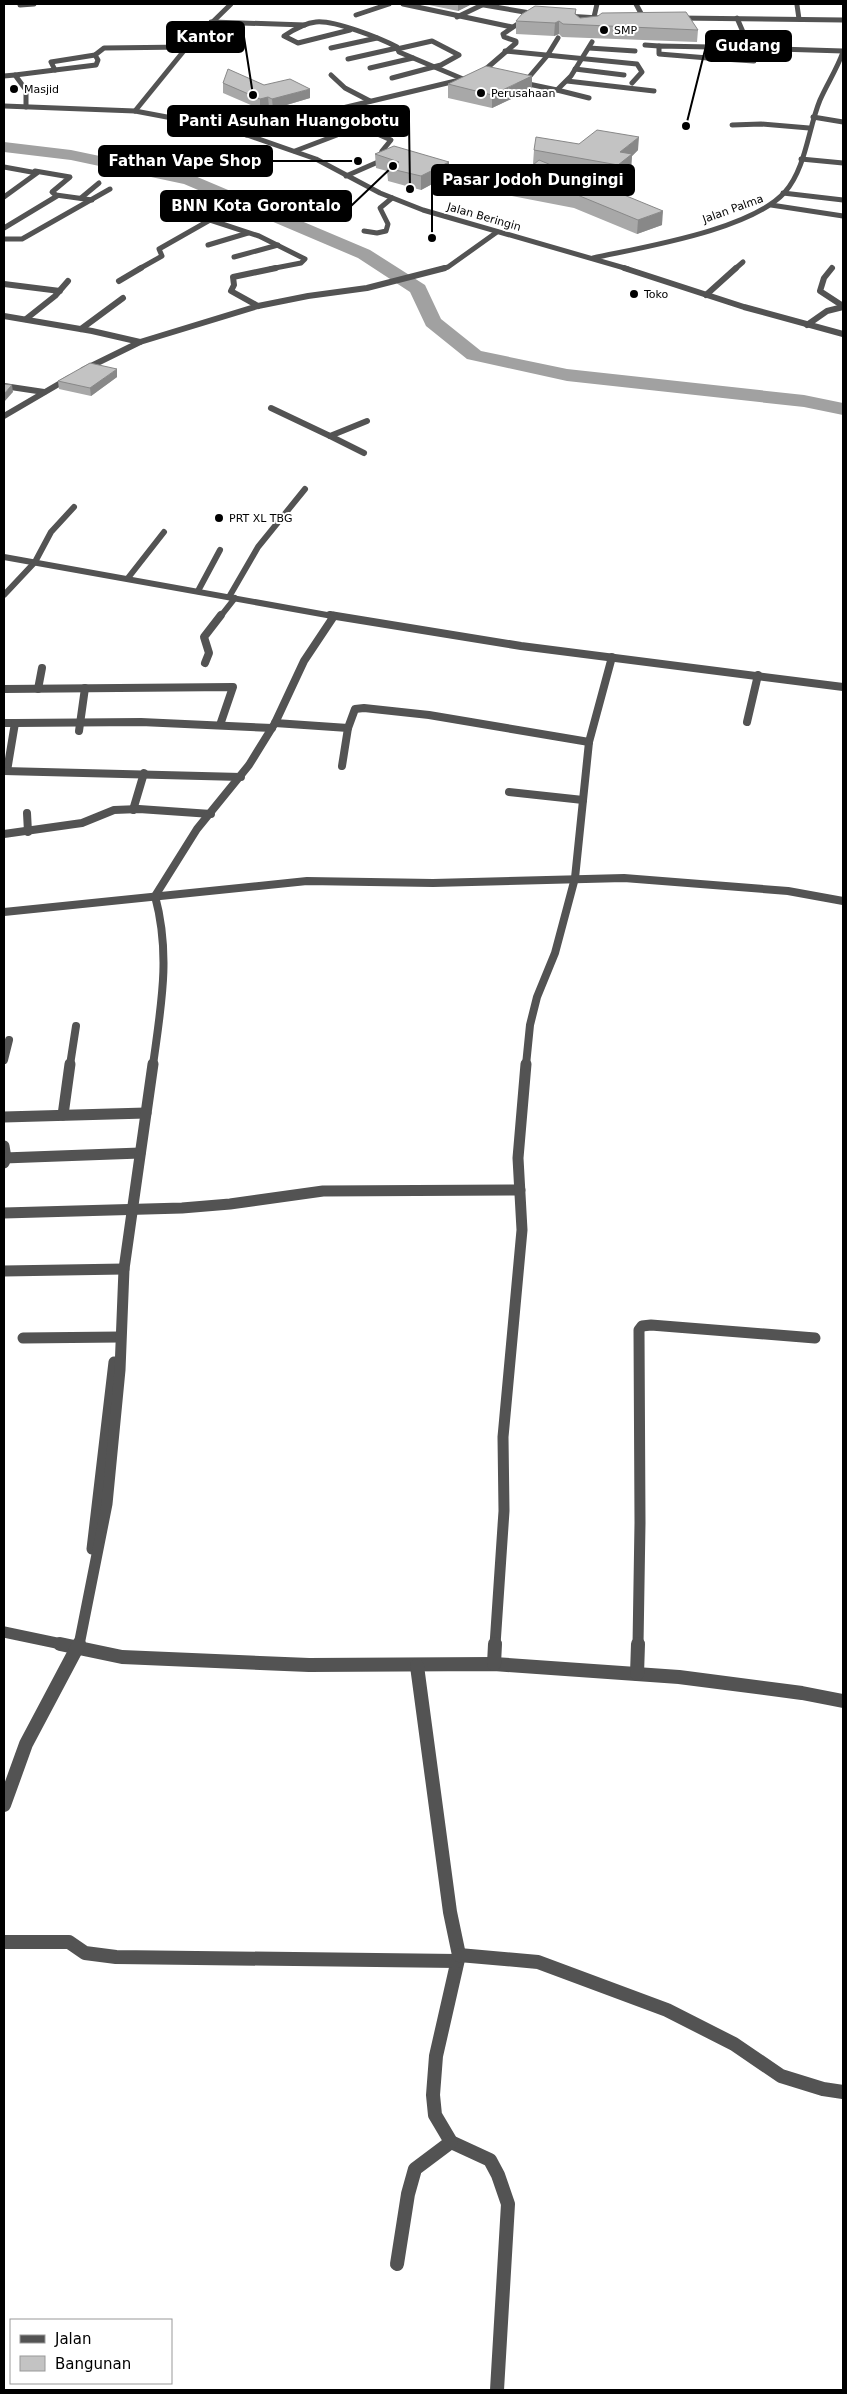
<svg xmlns="http://www.w3.org/2000/svg" width="847" height="2394" font-family="'DejaVu Sans',sans-serif">
<style>
.lines{fill:none;stroke-linecap:round;stroke-linejoin:round}
.river{fill:#a1a1a1;fill-rule:evenodd}
.minor-far4{stroke:#535353;stroke-width:5}
.minor-far3{stroke:#535353;stroke-width:6}
.minor-far2{stroke:#535353;stroke-width:8}
.minor-far1{stroke:#535353;stroke-width:11}
.minor{stroke:#535353;stroke-width:14}
.tertiary-far1{stroke:#535353;stroke-width:5}
.tertiary{stroke:#535353;stroke-width:6}
.wall{fill:#a8a8a8}
.shaded-wall{fill:#888}
.building{fill:#c3c3c3;stroke:#888}
.poi-dot{fill:#000;stroke:#fff;stroke-width:2}
.labels{text-anchor:middle;dominant-baseline:central;stroke-width:4;stroke-linejoin:round;paint-order:stroke}
.far-poi-label{font-size:11px;fill:#000;stroke:#fff;text-anchor:start}
.far-street-label{font-size:11px;fill:#000;stroke:#fff}
.leader{fill:none;stroke:#000;stroke-width:2}
.callout-dot{fill:#000;stroke:#fff;stroke-width:2}
.callout{fill:#000;stroke:#000;stroke-width:2}
.callout-label{font-size:15px;text-anchor:middle;font-weight:bold;fill:#fff}
</style>
<rect width="100%" height="100%" fill="#fff"/>
<g class="lines">
<path class="river" d="M4 142 71 150 195 176 370 250 425 285 441 319 481 351 567 369 804 395 843 403V415L804 407 567 381 467 359 426 326 410 292 358 258 184 184 71 160 4 152Z"/>
<g class="minor-far4">
<path d="M403 4 512 27"/>
<path d="M478 4 536 14"/>
<path d="M636 4 644 19"/>
<path d="M20 5 34 4"/>
<path d="M797 5 799 19"/>
<path d="M356 15 389 4"/>
<path d="M566 16 599 18"/>
<path d="M457 17 482 5"/>
<path d="M594 17 597 4"/>
<path d="M678 18 843 20"/>
<path d="M737 18 743 32"/>
<path d="M211 22 305 25"/>
<path d="M350 30 298 43 284 36C293 30 305 23 316 22 334 20 380 38 397 47L399 52 463 79"/>
<path d="M191 43 228 46"/>
<path d="M645 45 659 46"/>
<path d="M659 46 710 47 708 58 659 54Z"/>
<path d="M710 47 843 51"/>
<path d="M331 48 377 38"/>
<path d="M589 48 635 51"/>
<path d="M505 51 637 64 642 72 632 83"/>
<path d="M708 58 754 61"/>
<path d="M348 59 397 48"/>
<path d="M370 68 413 58"/>
<path d="M575 69 624 75"/>
<path d="M55 70 96 65 98 60 95 55"/>
<path d="M480 74 516 43V41L504 37 503 34 528 17"/>
<path d="M331 75 345 88 370 101"/>
<path d="M4 76 15 75"/>
<path d="M392 78 441 65 459 55 432 41 397 49"/>
<path d="M567 81 654 91"/>
<path d="M519 82 557 90 571 76 592 42"/>
<path d="M524 83 547 56 558 38"/>
<path d="M557 90 589 98"/>
<path d="M26 107V90L15 75 55 70 51 62 95 55 104 48 187 47"/>
<path d="M135 111 187 47 231 4"/>
<path d="M813 117 843 122"/>
<path d="M732 125 761 124 809 128"/>
<path d="M247 135 330 111 464 79"/>
<path d="M295 151 337 135"/>
<path d="M801 159 843 163"/>
<path d="M4 167 37 173 4 197"/>
<path d="M346 176 378 162 382 151 391 140 373 132 380 125"/>
<path d="M783 193 843 200"/>
<path d="M56 195 92 200"/>
<path d="M81 198 99 183"/>
<path d="M771 205 843 216"/>
<path d="M4 228 57 196 52 192 70 177 35 171"/>
<path d="M364 231 377 233 386 231 388 224 380 208 392 198"/>
<path d="M4 239H22L110 189"/>
<path d="M208 245 248 233"/>
<path d="M234 257 278 245"/>
<path d="M593 258C643 247 751 230 785 192 806 168 808 129 820 100 827 84 837 69 843 52"/>
<path d="M139 269 162 256 159 249 210 220 259 236 305 259 301 263 270 269"/>
<path d="M441 269 448 267 497 232"/>
<path d="M735 269 743 262"/>
</g>
<g class="minor-far3">
<path d="M832 268 824 278 820 291 843 306"/>
<path d="M119 281 141 268"/>
<path d="M4 284 60 291"/>
<path d="M706 295 736 268"/>
<path d="M258 306 231 291 234 285 233 277 276 268"/>
<path d="M4 316 92 331 140 342"/>
<path d="M26 319 55 296 68 281"/>
<path d="M807 325 827 311 843 307"/>
<path d="M81 329 123 298"/>
<path d="M83 370 140 342 258 306 308 296 367 288 445 268"/>
<path d="M4 386 44 392"/>
<path d="M271 408 330 436 367 421"/>
<path d="M4 416 69 378"/>
<path d="M330 436 364 453"/>
<path d="M4 557 338 617"/>
<path d="M128 578 164 532"/>
<path d="M198 591 220 550"/>
<path d="M4 595 35 562 51 532 74 507"/>
<path d="M229 597 258 547 305 489"/>
<path d="M220 617 235 598"/>
</g>
<g class="minor-far2">
<path d="M330 615 521 646 843 687"/>
<path d="M205 663 209 653 204 637 221 615"/>
<path d="M4 689 233 687 220 725"/>
<path d="M38 689 42 668"/>
<path d="M747 722 758 675"/>
<path d="M4 723H15L7 771"/>
<path d="M15 723 141 722 272 728"/>
<path d="M275 723 348 728 342 766"/>
<path d="M348 728 355 709 364 708 429 715 589 742"/>
<path d="M79 731 85 688"/>
<path d="M4 771 241 777"/>
<path d="M509 792 583 800"/>
<path d="M133 810 144 773"/>
<path d="M27 813 28 832"/>
<path d="M4 834 82 823 114 810 139 809 211 814"/>
<path d="M4 912 307 881 433 883 624 878 788 891 843 901"/>
<path d="M4 1060 9 1040"/>
<path d="M70 1065 76 1026"/>
<path d="M153 1065C161 1006 171 955 155 896L197 829 249 765 275 723 304 661 334 616"/>
<path d="M526 1065 530 1025 537 997 555 953 575 878 589 742 612 657"/>
</g>
<g class="minor-far1">
<path d="M63 1115 70 1064"/>
<path d="M4 1117 146 1113"/>
<path d="M4 1146 6 1158 4 1163"/>
<path d="M4 1158 140 1153"/>
<path d="M4 1213 182 1208 230 1204 323 1191 520 1190"/>
<path d="M4 1271 124 1269"/>
<path d="M23 1338 120 1337"/>
<path d="M92 1549 114 1362"/>
<path d="M4 1632 66 1645"/>
<path d="M79 1645 107 1504 120 1370 124 1269 153 1064"/>
<path d="M495 1645 504 1511 503 1437 522 1230 518 1158 526 1064"/>
<path d="M638 1645 640 1523 639 1330 642 1326 651 1325 815 1338"/>
</g>
<g class="minor">
<path d="M60 1644 122 1657 309 1665 494 1664 679 1677 802 1693 843 1701"/>
<path d="M494 1664 495 1644"/>
<path d="M417 1666 450 1912 459 1955 436 2056 433 2095 435 2115 451 2142 490 2160 498 2175 508 2204 497 2390"/>
<path d="M637 1674 638 1644"/>
<path d="M4 1805 26 1744 79 1644"/>
<path d="M4 1942H69L85 1953 116 1957 457 1961"/>
<path d="M459 1955 538 1962 667 2010 734 2044 781 2076 823 2089 843 2092"/>
<path d="M397 2264 408 2194 415 2169 451 2142"/>
</g>
<path class="tertiary-far1" d="M4 106 135 111 204 124 247 135 316 159 380 193 423 210 628 269"/>
<path class="tertiary" d="M624 268 744 307 843 334"/>
</g>
<g class="wall">
<path d="M429 4H472L458 11 429 5Z"/>
<path d="M576 9V15L580 18 698 30 697 42 562 37 559 34 554 36 516 34V21Z"/>
<path d="M223 83 264 85 310 98 273 109 269 107 260 109 223 93Z"/>
<path d="M448 84 532 89 492 108 448 98Z"/>
<path d="M579 144 638 150 632 156 631 168 617 179 560 169 662 225 637 234 574 208 496 193V178L527 170 534 164H533L534 150Z"/>
<path d="M375 154 449 162V175L421 190 388 181 387 171 376 168Z"/>
<path d="M117 377 91 396 59 389 58 381Z"/>
</g>
<g class="shaded-wall">
<path d="M458 4H472L458 11Z"/>
<path d="M559 21V34L554 36 555 23Z"/>
<path d="M532 76V89L492 108V95Z"/>
<path d="M310 89V98L273 109 272 99Z"/>
<path d="M268 97 269 107 260 109V99Z"/>
<path d="M639 137 638 150 632 156 631 168 617 179 618 165 620 152Z"/>
<path d="M449 162V175L421 190V176Z"/>
<path d="M663 211 662 225 637 234 638 220Z"/>
<path d="M117 369V377L91 396 90 388Z"/>
<path d="M12 385 13 392 4 402V394Z"/>
</g>
<g class="building">
<path d="M535 6 576 9 575 14 580 18 598 16 602 13 686 12 698 30 563 24 559 21 555 23 516 21 522 14Z"/>
<path d="M486 66 532 76 492 95 448 84Z"/>
<path d="M228 69 264 85 290 79 310 89 272 99 268 97 260 99 223 83Z"/>
<path d="M597 130 639 137 620 152 632 154 618 165 534 150 536 137 579 144Z"/>
<path d="M394 146 449 162 421 176 387 168 399 162 375 154Z"/>
<path d="M539 160 663 211 638 220 575 194 496 178 511 167 527 170Z"/>
<path d="M90 363 117 369 90 388 58 381Z"/>
<path d="M4 384 12 385 4 394Z"/>
</g>
<g class="poi-dot">
<circle cx="604" cy="30" r="5"/>
<circle cx="14" cy="89" r="5"/>
<circle cx="481" cy="93" r="5"/>
<circle cx="634" cy="294" r="5"/>
<circle cx="219" cy="518" r="5"/>
</g>
<g class="labels">
<g class="far-poi-label">
<text x="614" y="30">SMP</text>
<text x="24" y="89">Masjid</text>
<text x="491" y="93">Perusahaan</text>
<text x="644" y="294">Toko</text>
<text x="229" y="518">PRT XL TBG</text>
</g>
<g class="far-street-label">
<text transform="translate(733 209) rotate(-20)">Jalan Palma</text>
<text transform="translate(484 217) rotate(16)">Jalan Beringin</text>
</g>
</g>
<path class="leader" d="M253 95L244 37M686 126L706 46M410 189L409 121M358 161L272 161M432 238L432 180M393 166L351 206"/>
<g class="callout-dot">
<circle cx="253" cy="95" r="5"/>
<circle cx="686" cy="126" r="5"/>
<circle cx="410" cy="189" r="5"/>
<circle cx="358" cy="161" r="5"/>
<circle cx="432" cy="238" r="5"/>
<circle cx="393" cy="166" r="5"/>
</g>
<g class="callout">
<rect x="167" y="22" width="77" height="30" rx="5"/>
<rect x="706" y="31" width="85" height="30" rx="5"/>
<rect x="168" y="106" width="241" height="30" rx="5"/>
<rect x="99" y="146" width="173" height="30" rx="5"/>
<rect x="432" y="165" width="202" height="30" rx="5"/>
<rect x="161" y="191" width="190" height="30" rx="5"/>
</g>
<g class="callout-label">
<text x="205" y="42">Kantor</text>
<text x="748" y="51">Gudang</text>
<text x="289" y="126">Panti Asuhan Huangobotu</text>
<text x="185" y="166">Fathan Vape Shop</text>
<text x="533" y="185">Pasar Jodoh Dungingi</text>
<text x="256" y="211">BNN Kota Gorontalo</text>
</g>
<rect width="847" height="2394" fill="none" stroke="#000000" stroke-width="10"/>
<rect x="10" y="2319" width="162" height="65" fill="#ffffff" stroke="#999999"/>
<rect x="20" y="2335" width="25" height="8" fill="#535353" stroke="#999999"/>
<text x="55" y="2344" font-size="15" fill="#000000">Jalan</text>
<rect x="20" y="2356" width="25" height="15" fill="#c3c3c3" stroke="#999999"/>
<text x="55" y="2369" font-size="15" fill="#000000">Bangunan</text>
</svg>
